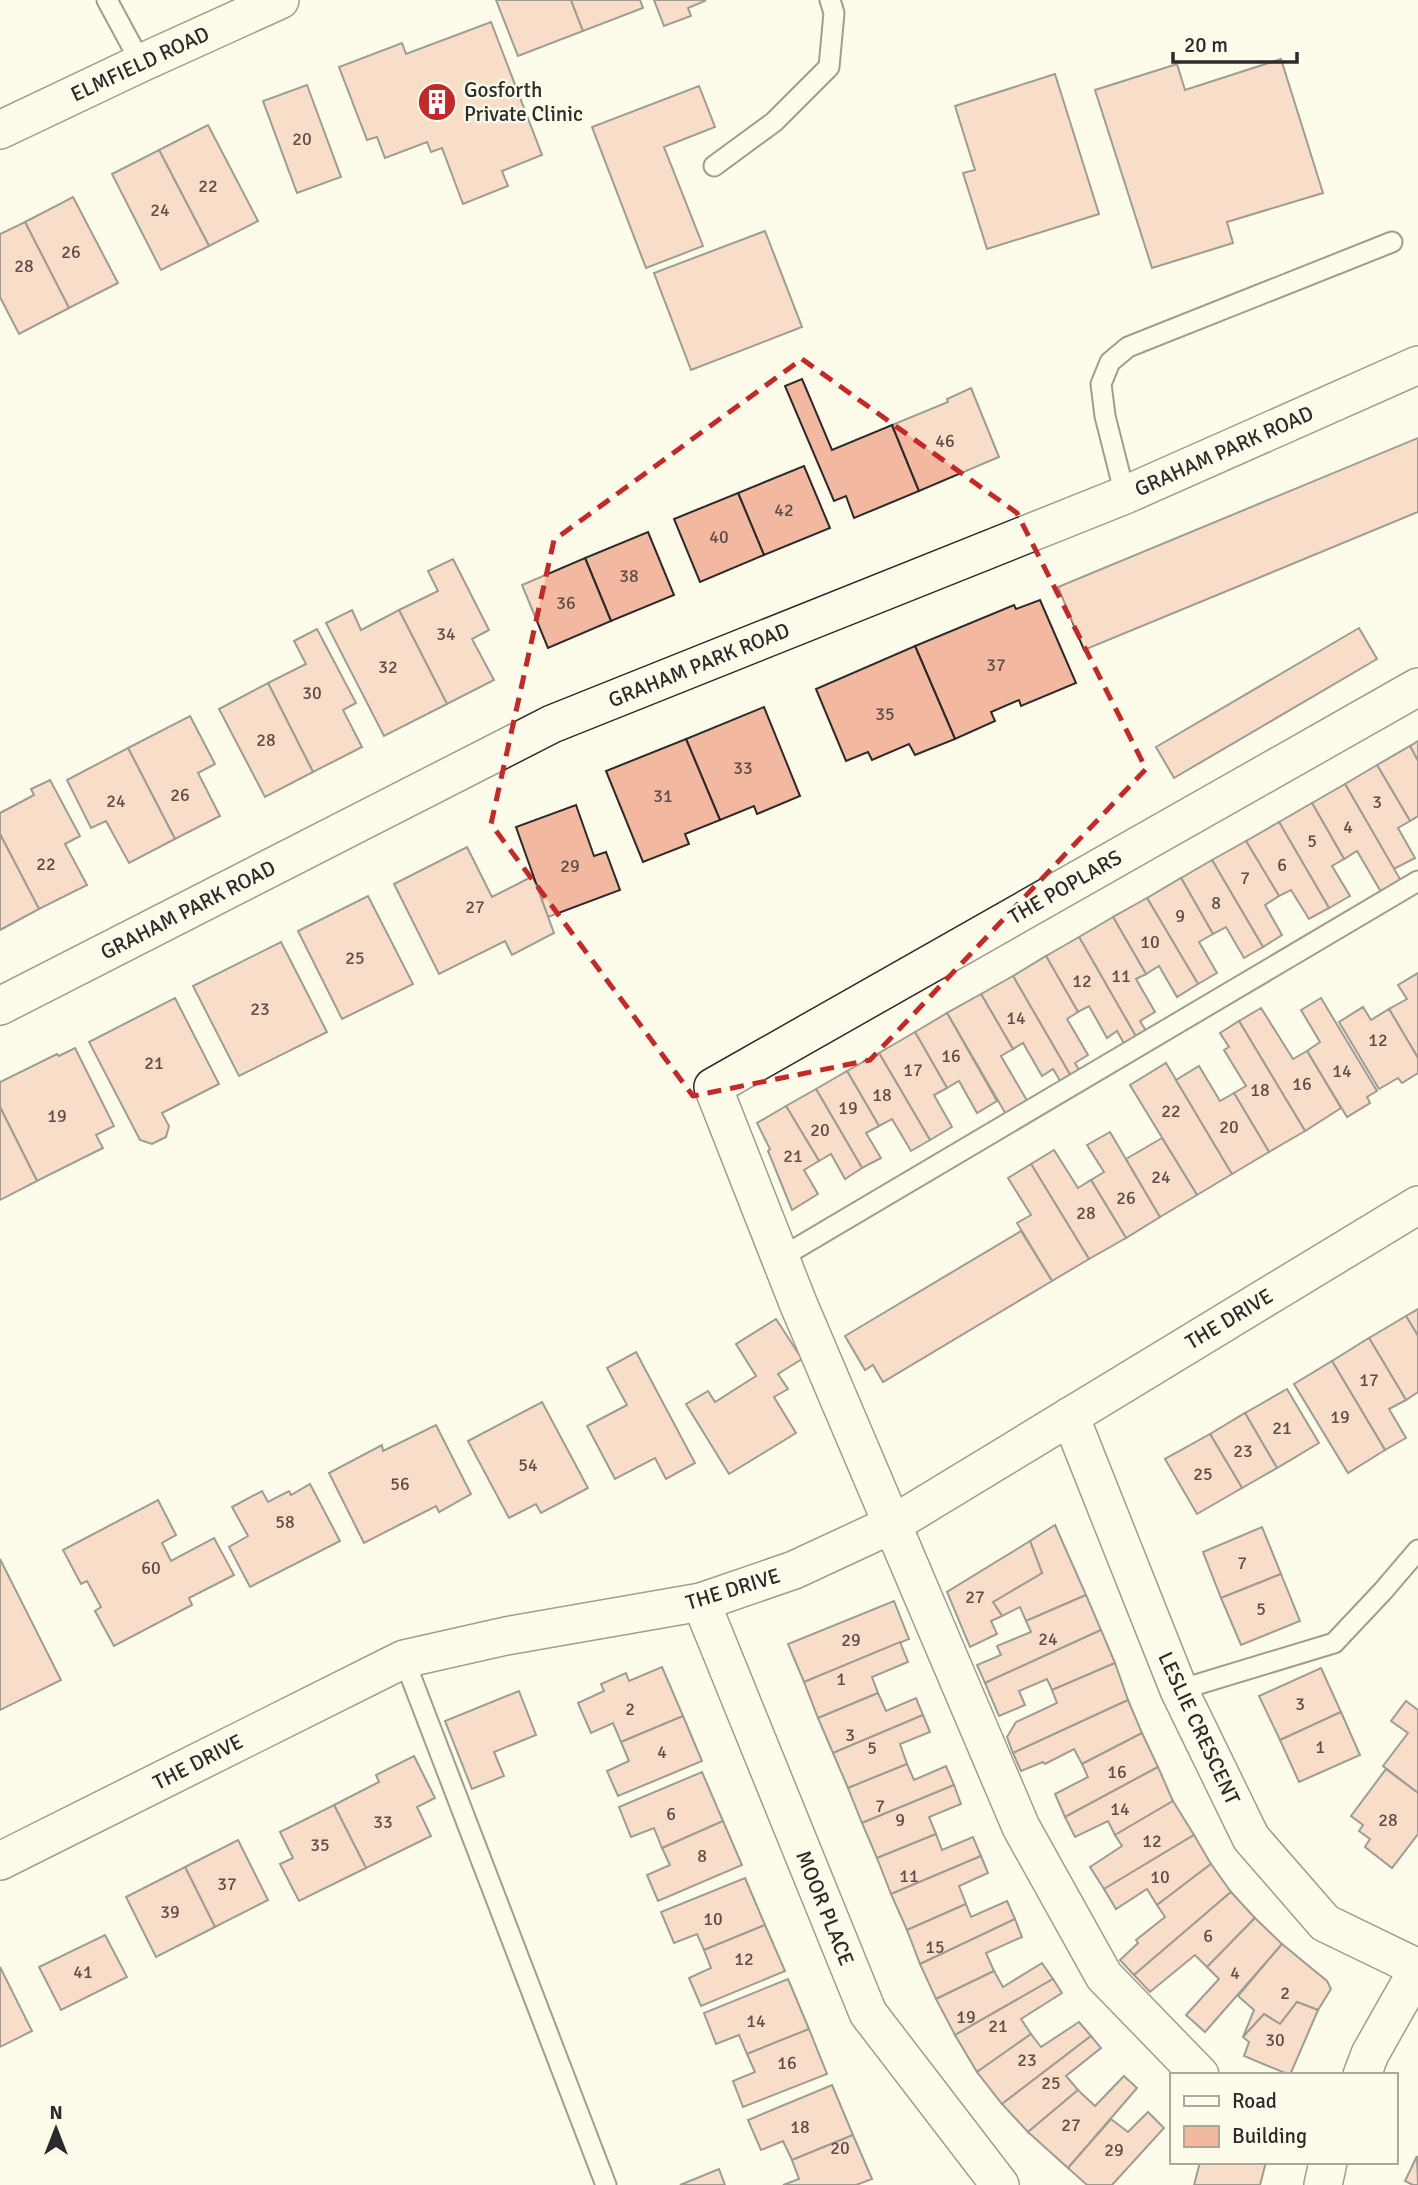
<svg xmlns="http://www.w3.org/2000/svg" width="1418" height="2185" font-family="Signika,sans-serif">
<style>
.building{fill:#f2b8a0;stroke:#2b2b2b;stroke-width:2}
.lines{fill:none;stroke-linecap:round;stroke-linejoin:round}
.service-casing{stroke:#2b2b2b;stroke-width:23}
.minor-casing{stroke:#2b2b2b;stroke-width:40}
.service{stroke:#fdfbea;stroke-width:19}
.minor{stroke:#fdfbea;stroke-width:37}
.marked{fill:none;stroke:#c62828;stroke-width:5;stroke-dasharray:14 9;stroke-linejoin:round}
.labels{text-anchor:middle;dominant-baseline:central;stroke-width:5;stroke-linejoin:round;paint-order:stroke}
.number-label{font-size:18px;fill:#5d4e48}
.street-label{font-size:21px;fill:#2b2b2b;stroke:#fdfbea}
.poi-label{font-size:21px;fill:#2b2b2b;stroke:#fdfbea;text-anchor:start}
</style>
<rect width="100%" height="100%" fill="#fdfbea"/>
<g class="building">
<path d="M496 0H571L583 31 518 56Z"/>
<path d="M571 0H640L643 8 583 31Z"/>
<path d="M654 0H704L705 1 688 8 691 16 664 26Z"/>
<path d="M491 22 542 155 502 171 508 186 463 204 442 148 431 152 427 142 385 158 377 137 367 140 339 67 402 43 406 54Z"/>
<path d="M1281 59 1323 193 1227 222 1233 243 1152 268 1095 90 1177 64 1185 90Z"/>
<path d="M1055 74 1099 214 987 249 963 173 975 170 955 106Z"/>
<path d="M307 85 341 177 297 193 263 101Z"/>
<path d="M699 86 715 127 664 147 703 246 646 268 592 127Z"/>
<path d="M208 125 258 221 209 246 159 150Z"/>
<path d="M159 150 209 246 161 270 112 174Z"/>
<path d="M73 197 118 283 69 308 25 222Z"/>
<path d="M25 222 69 308 19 334 0 297V234Z"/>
<path d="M765 231 802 327 691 370 654 273Z"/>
<path d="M802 379 832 450 892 425 919 491 854 518 846 496 834 501 785 386Z"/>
<path d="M971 388 999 457 919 491 892 425 948 402 947 399Z"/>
<path d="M1418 438V512L1084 650 1058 587Z"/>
<path d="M804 466 830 528 764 555 738 493Z"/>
<path d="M738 493 764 555 700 582 674 519Z"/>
<path d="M648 532 674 595 611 621 585 558Z"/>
<path d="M585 558 611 621 548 648 522 585Z"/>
<path d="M453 559 489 630 472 639 494 680 447 704 399 610 438 591 428 571Z"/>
<path d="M1040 600 1076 683 1021 706 1019 700 991 712 995 721 955 739 915 646 1014 605 1016 609Z"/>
<path d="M352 610 361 630 399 610 447 704 384 736 326 623Z"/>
<path d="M1359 628 1377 659 1174 778 1156 747Z"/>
<path d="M317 629 356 703 343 710 362 747 313 772 268 683 306 664 294 641Z"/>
<path d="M915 646 955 739 915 755 909 744 872 760 868 752 846 761 816 689Z"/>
<path d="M268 683 313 772 265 797 219 709Z"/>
<path d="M764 707 800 796 757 814 754 806 720 820 686 739Z"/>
<path d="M190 716 215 764 198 773 220 816 175 839 128 748Z"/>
<path d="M686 739 720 820 685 834 689 844 643 862 606 771Z"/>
<path d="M1418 741V761L1410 746Z"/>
<path d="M1410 746 1418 761V816L1410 821 1377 765Z"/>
<path d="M128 748 175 839 129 863 106 821 91 828 67 780Z"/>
<path d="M1377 765 1410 821 1398 828 1415 858 1394 869 1345 784Z"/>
<path d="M50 780 80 836 65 844 87 885 39 909 0 834V813L34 795 31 789Z"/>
<path d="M1345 784 1404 886 1384 897 1357 851 1344 859 1312 803Z"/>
<path d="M1312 803 1344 859 1332 866 1350 896 1329 908 1279 822Z"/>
<path d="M576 805 594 856 606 852 620 890 548 917 516 827Z"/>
<path d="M1279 822 1329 908 1309 919 1291 890 1279 896 1246 841Z"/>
<path d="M0 834 39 909 0 930Z"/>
<path d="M1246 841 1279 896 1265 905 1282 935 1263 947 1212 860Z"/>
<path d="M467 847 492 897 533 876 554 933 512 955 505 941 439 974 394 884Z"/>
<path d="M1212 860 1263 947 1244 958 1226 927 1213 934 1181 878Z"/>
<path d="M1181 878 1213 934 1199 942 1217 973 1198 984 1147 898Z"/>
<path d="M368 896 413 984 342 1019 298 931Z"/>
<path d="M1147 898 1198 984 1177 997 1159 966 1146 974 1113 917Z"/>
<path d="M1113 917 1146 974 1136 979 1155 1012 1140 1021 1148 1034 1138 1040 1079 937Z"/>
<path d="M1079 937 1138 1040 1126 1047 1117 1031 1107 1038 1089 1006 1078 1012 1046 956Z"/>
<path d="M281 942 327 1032 239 1076 193 986Z"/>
<path d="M1046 956 1078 1012 1067 1019 1088 1055 1075 1063 1081 1073 1072 1078 1013 976Z"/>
<path d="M1418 973V1058L1389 1009 1407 999 1398 985Z"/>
<path d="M1013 976 1072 1078 1062 1084 1053 1069 1042 1076 1023 1043 1013 1049 981 994Z"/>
<path d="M981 994 1013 1049 1001 1056 1029 1104 1007 1116 947 1013Z"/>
<path d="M175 998 219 1084 162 1113 169 1126 166 1137 152 1144 140 1140 89 1042Z"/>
<path d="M1321 998 1377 1091 1367 1097 1370 1103 1347 1117 1307 1051 1320 1042 1301 1010Z"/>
<path d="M1363 1007 1371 1020 1389 1009 1418 1058V1073L1402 1083 1398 1078 1379 1089 1339 1022Z"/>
<path d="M1261 1008 1293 1059 1307 1051 1341 1108 1305 1131 1239 1021Z"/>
<path d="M947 1013 997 1101 977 1113 959 1081 947 1088 915 1032Z"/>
<path d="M1239 1021 1305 1131 1269 1152 1234 1093 1246 1086 1224 1050 1229 1047 1220 1033Z"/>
<path d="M915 1032 947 1088 934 1095 952 1127 930 1140 879 1053Z"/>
<path d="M75 1048 114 1126 96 1135 103 1148 37 1181 0 1107V1082L57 1054 59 1056Z"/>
<path d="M879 1053 930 1140 911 1151 892 1119 879 1126 847 1071Z"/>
<path d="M1166 1063 1232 1174 1197 1195 1130 1085Z"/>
<path d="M1199 1066 1220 1101 1234 1093 1269 1152 1232 1174 1176 1080Z"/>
<path d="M847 1071 879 1126 866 1133 881 1158 862 1168 816 1089Z"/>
<path d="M816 1089 862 1168 845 1179 831 1154 819 1161 786 1106Z"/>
<path d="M786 1106 819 1161 804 1170 818 1194 792 1210 768 1151 770 1149 757 1123Z"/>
<path d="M0 1107 37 1181 0 1200Z"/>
<path d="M1110 1132 1160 1217 1126 1238 1091 1180 1104 1172 1087 1145Z"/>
<path d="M1162 1138 1197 1195 1160 1217 1126 1159Z"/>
<path d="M1054 1150 1078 1188 1091 1180 1126 1238 1089 1259 1031 1164Z"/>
<path d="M1031 1164 1089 1259 1052 1281 1017 1223 1031 1215 1008 1178Z"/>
<path d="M1021 1231 1052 1281 883 1382 873 1365 865 1370 845 1336Z"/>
<path d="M1418 1309V1336L1406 1316Z"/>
<path d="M1406 1316 1418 1336V1392L1406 1400 1369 1338Z"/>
<path d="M776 1319 802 1359 778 1374 788 1389 774 1397 796 1433 729 1474 686 1404 708 1391 715 1402 756 1376 736 1344Z"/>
<path d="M1369 1338 1406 1400 1389 1409 1406 1438 1385 1450 1332 1361Z"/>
<path d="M636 1352 695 1463 666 1479 655 1458 615 1479 587 1426 627 1405 607 1368Z"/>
<path d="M1332 1361 1385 1450 1348 1473 1294 1384Z"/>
<path d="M1287 1389 1319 1443 1277 1468 1245 1413Z"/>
<path d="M542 1402 588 1488 541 1513 536 1504 509 1518 468 1441Z"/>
<path d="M1245 1413 1277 1468 1242 1488 1210 1434Z"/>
<path d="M436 1425 471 1494 439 1512 436 1506 364 1543 329 1473 382 1445 383 1451Z"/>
<path d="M1210 1434 1242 1488 1197 1514 1165 1459Z"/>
<path d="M310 1484 340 1541 250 1587 229 1547 248 1536 232 1507 262 1491 268 1502 289 1491 291 1495Z"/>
<path d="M158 1500 176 1535 162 1543 171 1561 214 1538 234 1575 189 1598 192 1605 114 1646 95 1611 101 1607 87 1581 81 1584 63 1550Z"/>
<path d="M1055 1525 1086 1595 1026 1621 1020 1607 1002 1616 993 1602 1042 1573 1030 1541Z"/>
<path d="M1262 1527 1281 1574 1221 1598 1203 1552Z"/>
<path d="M1030 1541 1042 1573 993 1602 1002 1616 991 1621 997 1634 970 1647 947 1592Z"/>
<path d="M0 1559 61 1680 0 1710Z"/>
<path d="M1281 1574 1300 1621 1241 1645 1221 1598Z"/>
<path d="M1086 1595 1101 1630 985 1683 977 1665 1001 1655 997 1646 1031 1632 1026 1621Z"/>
<path d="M894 1601 909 1639 804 1682 788 1644Z"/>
<path d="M1101 1630 1115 1663 1052 1690 1047 1679 1019 1691 1025 1705 999 1716 985 1683Z"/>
<path d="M900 1642 908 1662 872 1677 878 1693 818 1718 804 1682Z"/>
<path d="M1115 1663 1128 1700 1013 1753 1007 1737 1016 1722 1057 1703 1052 1690Z"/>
<path d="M662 1667 683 1716 621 1742 613 1723 591 1733 578 1703 604 1691 601 1684 626 1673 629 1681Z"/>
<path d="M1321 1668 1341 1712 1280 1740 1259 1696Z"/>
<path d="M519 1691 536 1735 494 1752 504 1776 472 1789 445 1721Z"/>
<path d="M878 1693 886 1711 916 1698 923 1715 833 1753 818 1718Z"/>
<path d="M1128 1700 1142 1733 1082 1764 1074 1749 1045 1764 1043 1762 1021 1771 1013 1753Z"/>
<path d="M1406 1701 1418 1710V1793L1383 1766 1408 1733 1391 1721Z"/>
<path d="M1341 1712 1360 1755 1299 1782 1280 1740Z"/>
<path d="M923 1715 930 1732 900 1744 907 1764 848 1788 833 1753Z"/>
<path d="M683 1716 702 1761 618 1796 607 1771 629 1761 621 1742Z"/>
<path d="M1142 1733 1158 1767 1065 1817 1055 1794 1088 1777 1082 1764Z"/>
<path d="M414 1756 435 1798 417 1807 431 1836 366 1868 334 1805 379 1782 376 1775Z"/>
<path d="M907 1764 914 1780 946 1766 954 1785 862 1823 848 1788Z"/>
<path d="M1158 1767 1173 1801 1115 1835 1108 1821 1075 1837 1065 1817Z"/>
<path d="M1386 1769 1418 1793V1834L1392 1868 1365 1847 1370 1839 1359 1831 1363 1825 1351 1816Z"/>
<path d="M702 1772 723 1821 662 1848 654 1828 631 1837 619 1807Z"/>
<path d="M954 1785 961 1804 929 1817 936 1834 877 1858 862 1823Z"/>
<path d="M1173 1801 1194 1835 1104 1889 1090 1867 1122 1846 1115 1835Z"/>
<path d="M334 1805 366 1868 299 1901 280 1864 293 1858 280 1832Z"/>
<path d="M723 1821 742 1865 658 1901 647 1875 670 1865 662 1848Z"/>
<path d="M936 1834 942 1850 973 1837 981 1856 891 1894 877 1858Z"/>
<path d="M1194 1835 1211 1864 1157 1905 1147 1889 1116 1909 1104 1889Z"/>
<path d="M238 1840 268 1900 215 1927 185 1867Z"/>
<path d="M981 1856 988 1873 959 1886 966 1904 907 1930 891 1894Z"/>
<path d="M1211 1864 1231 1892 1134 1975 1120 1960 1138 1943 1136 1940 1165 1917 1157 1905Z"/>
<path d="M185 1867 215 1927 156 1957 126 1897Z"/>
<path d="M745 1878 765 1925 704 1950 697 1934 674 1943 661 1912Z"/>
<path d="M1231 1892 1255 1918 1207 1967 1195 1955 1150 1992 1134 1975Z"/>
<path d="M1007 1901 1015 1919 920 1964 907 1930 966 1904 971 1917Z"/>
<path d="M1255 1918 1282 1944 1205 2032 1186 2015 1219 1979 1207 1967Z"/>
<path d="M1015 1919 1022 1937 986 1953 994 1971 936 1999 920 1964Z"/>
<path d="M765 1925 785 1971 701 2006 689 1978 711 1968 704 1950Z"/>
<path d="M105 1935 127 1977 61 2010 39 1967Z"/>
<path d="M1282 1944 1327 1981 1331 1989 1318 2010 1297 2002 1280 2024 1264 2014 1243 2037 1254 2010 1238 1996Z"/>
<path d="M1042 1963 1053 1979 955 2035 936 1999 994 1971 1003 1987Z"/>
<path d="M0 1967 32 2031 0 2047Z"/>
<path d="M788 1979 809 2029 747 2054 739 2035 716 2044 704 2013Z"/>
<path d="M1053 1979 1062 1993 1021 2019 1031 2034 977 2072 955 2035Z"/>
<path d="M1297 2002 1318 2010 1290 2075 1244 2056 1249 2042 1243 2037 1264 2014 1280 2024Z"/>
<path d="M1079 2022 1091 2036 1002 2104 977 2072 1031 2034 1041 2047Z"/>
<path d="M809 2029 827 2074 743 2107 733 2081 755 2072 747 2054Z"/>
<path d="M1091 2036 1101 2048 1066 2076 1078 2090 1028 2132 1002 2104Z"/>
<path d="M1124 2076 1137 2088 1068 2168 1028 2132 1078 2090 1095 2106Z"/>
<path d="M832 2085 853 2135 792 2160 783 2141 761 2150 748 2120Z"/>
<path d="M1148 2112 1164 2128 1112 2185H1087L1068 2168 1111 2119 1128 2132Z"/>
<path d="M853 2135 872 2179 856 2185H783L799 2179 792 2160Z"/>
<path d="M1417 2156 1418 2185H1413L1405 2181Z"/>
<path d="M1200 2162H1266L1260 2185H1194Z"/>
<path d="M719 2169 725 2185H680Z"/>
</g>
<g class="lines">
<g class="service-casing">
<g id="service">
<path d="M107 0 141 63"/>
<path d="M714 166 774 122 829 67 834 13 830 0"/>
<path d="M1125 495 1105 416 1101 384 1110 362 1128 347 1392 242"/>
<path d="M780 1258 1418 881"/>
<path d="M404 1659 606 2185"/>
<path d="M1179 1690 1334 1643 1383 1591 1418 1550"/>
</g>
</g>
<g class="minor-casing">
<g id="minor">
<path d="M0 130 141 63 280 0"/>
<path d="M0 1006 552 724 1125 495 1418 365"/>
<path d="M1070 1416 1179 1690 1251 1838 1325 1923 1418 1968"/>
<path d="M701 1602 868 2013 1000 2185"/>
<path d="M0 1861 404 1659 506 1636 701 1602 794 1570 893 1524 1418 1205"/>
<path d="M1200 2075 1104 1976 1021 1827 798 1303 713 1087 1418 687"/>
<path d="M1362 2075 1370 2054 1418 1969"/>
<path d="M1323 2185 1328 2162"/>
</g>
</g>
<use href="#service" class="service"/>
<use href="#minor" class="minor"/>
</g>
<path d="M0 0H1418V2185H0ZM802 359 1017 513 1146 769 870 1060 693 1096 491 824 554 540Z" fill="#fdfbea" fill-opacity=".55" fill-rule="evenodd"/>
<path class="marked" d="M802 359 1017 513 1146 769 870 1060 693 1096 491 824 554 540Z"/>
<defs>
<g id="building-disc" transform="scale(2.0125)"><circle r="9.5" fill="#c62828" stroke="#fdfbea"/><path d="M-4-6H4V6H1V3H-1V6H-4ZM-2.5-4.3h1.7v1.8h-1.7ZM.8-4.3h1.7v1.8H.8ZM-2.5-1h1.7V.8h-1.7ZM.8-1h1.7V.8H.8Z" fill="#fff"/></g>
</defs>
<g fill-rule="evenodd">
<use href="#building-disc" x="437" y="102"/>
</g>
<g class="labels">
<g class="number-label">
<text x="302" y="139">20</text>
<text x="208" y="186">22</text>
<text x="160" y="210">24</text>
<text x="71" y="252">26</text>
<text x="24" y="266">28</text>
<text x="945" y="441">46</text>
<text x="784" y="510">42</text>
<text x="719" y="537">40</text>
<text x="629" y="576">38</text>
<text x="566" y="603">36</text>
<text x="446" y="634">34</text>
<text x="996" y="665">37</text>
<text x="388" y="667">32</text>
<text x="312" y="693">30</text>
<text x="885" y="714">35</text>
<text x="266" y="740">28</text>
<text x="743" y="768">33</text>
<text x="180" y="795">26</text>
<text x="663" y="796">31</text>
<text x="116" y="801">24</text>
<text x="1377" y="802">3</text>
<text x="1348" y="827">4</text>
<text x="1312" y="841">5</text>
<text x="46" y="864">22</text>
<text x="1282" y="865">6</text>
<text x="570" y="866">29</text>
<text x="1245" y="878">7</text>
<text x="1216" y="903">8</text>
<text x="475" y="907">27</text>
<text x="1180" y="916">9</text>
<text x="1150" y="942">10</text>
<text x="355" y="958">25</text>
<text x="1121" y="976">11</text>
<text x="1082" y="981">12</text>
<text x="260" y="1009">23</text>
<text x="1016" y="1018">14</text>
<text x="1378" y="1040">12</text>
<text x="951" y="1056">16</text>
<text x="154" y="1063">21</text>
<text x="913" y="1070">17</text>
<text x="1342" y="1071">14</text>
<text x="1302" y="1084">16</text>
<text x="1260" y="1090">18</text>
<text x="882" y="1095">18</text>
<text x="848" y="1108">19</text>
<text x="1171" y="1111">22</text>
<text x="57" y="1116">19</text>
<text x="1229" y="1127">20</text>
<text x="820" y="1130">20</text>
<text x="793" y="1156">21</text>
<text x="1161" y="1177">24</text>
<text x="1126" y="1198">26</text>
<text x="1086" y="1213">28</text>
<text x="1369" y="1380">17</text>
<text x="1340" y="1417">19</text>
<text x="1282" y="1428">21</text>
<text x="1243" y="1451">23</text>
<text x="528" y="1465">54</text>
<text x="1203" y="1474">25</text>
<text x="400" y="1484">56</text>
<text x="285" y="1522">58</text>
<text x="1242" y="1563">7</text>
<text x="151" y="1568">60</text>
<text x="975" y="1597">27</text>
<text x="1261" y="1609">5</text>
<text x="1048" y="1639">24</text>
<text x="851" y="1640">29</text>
<text x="841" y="1679">1</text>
<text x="1300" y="1704">3</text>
<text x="630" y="1709">2</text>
<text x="850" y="1735">3</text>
<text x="1320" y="1747">1</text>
<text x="872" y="1748">5</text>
<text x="662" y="1752">4</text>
<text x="1117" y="1772">16</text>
<text x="880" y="1806">7</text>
<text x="1120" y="1809">14</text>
<text x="671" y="1814">6</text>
<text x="900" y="1820">9</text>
<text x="1388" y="1820">28</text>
<text x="383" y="1822">33</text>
<text x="1152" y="1841">12</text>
<text x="320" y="1845">35</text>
<text x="702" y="1856">8</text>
<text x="909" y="1876">11</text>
<text x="1160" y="1877">10</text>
<text x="227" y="1884">37</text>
<text x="170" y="1912">39</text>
<text x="713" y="1919">10</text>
<text x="1208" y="1936">6</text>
<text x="935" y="1947">15</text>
<text x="744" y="1959">12</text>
<text x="83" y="1972">41</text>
<text x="1235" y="1973">4</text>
<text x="1285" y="1993">2</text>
<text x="966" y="2017">19</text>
<text x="756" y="2021">14</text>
<text x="998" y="2026">21</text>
<text x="1275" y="2040">30</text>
<text x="1027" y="2060">23</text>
<text x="787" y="2063">16</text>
<text x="1051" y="2083">25</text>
<text x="1071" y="2125">27</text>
<text x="800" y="2127">18</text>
<text x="840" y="2148">20</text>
<text x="1114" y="2150">29</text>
</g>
<g class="street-label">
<text transform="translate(140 64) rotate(-25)">ELMFIELD ROAD</text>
<text transform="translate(1224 451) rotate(-24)">GRAHAM PARK ROAD</text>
<text transform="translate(699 665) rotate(-22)">GRAHAM PARK ROAD</text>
<text transform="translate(1065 887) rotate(-30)">THE POPLARS</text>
<text transform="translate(188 910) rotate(-27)">GRAHAM PARK ROAD</text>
<text transform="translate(1229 1319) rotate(-31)">THE DRIVE</text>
<text transform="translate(733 1589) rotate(-17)">THE DRIVE</text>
<text transform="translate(1199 1728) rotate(65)">LESLIE CRESCENT</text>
<text transform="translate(198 1762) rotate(-27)">THE DRIVE</text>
<text transform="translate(825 1908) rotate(68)">MOOR PLACE</text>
</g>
<g class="poi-label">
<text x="464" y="90">Gosforth<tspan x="464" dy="24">Private Clinic</tspan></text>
</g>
</g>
<rect x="1170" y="2073" width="228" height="91" fill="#fdfbea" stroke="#a9a89e" stroke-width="2"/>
<rect x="1184" y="2096" width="35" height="10" fill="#fdfbea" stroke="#a9a89e" stroke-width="2"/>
<text x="1232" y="2108" font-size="21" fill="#2b2b2b">Road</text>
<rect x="1184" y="2126" width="35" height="21" fill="#f2b8a0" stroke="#a9a89e" stroke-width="2"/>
<text x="1232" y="2143" font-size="21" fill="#2b2b2b">Building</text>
<g transform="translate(56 2129)" stroke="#fdfbea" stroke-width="5" paint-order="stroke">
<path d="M0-5L12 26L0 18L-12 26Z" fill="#2b2b2b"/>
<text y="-10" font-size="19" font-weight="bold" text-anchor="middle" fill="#2b2b2b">N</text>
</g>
<path d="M1173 52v10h124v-10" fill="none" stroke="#2b2b2b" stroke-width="3.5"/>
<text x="1184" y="52" font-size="21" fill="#2b2b2b" stroke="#fdfbea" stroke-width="5" paint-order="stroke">20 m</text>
</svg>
